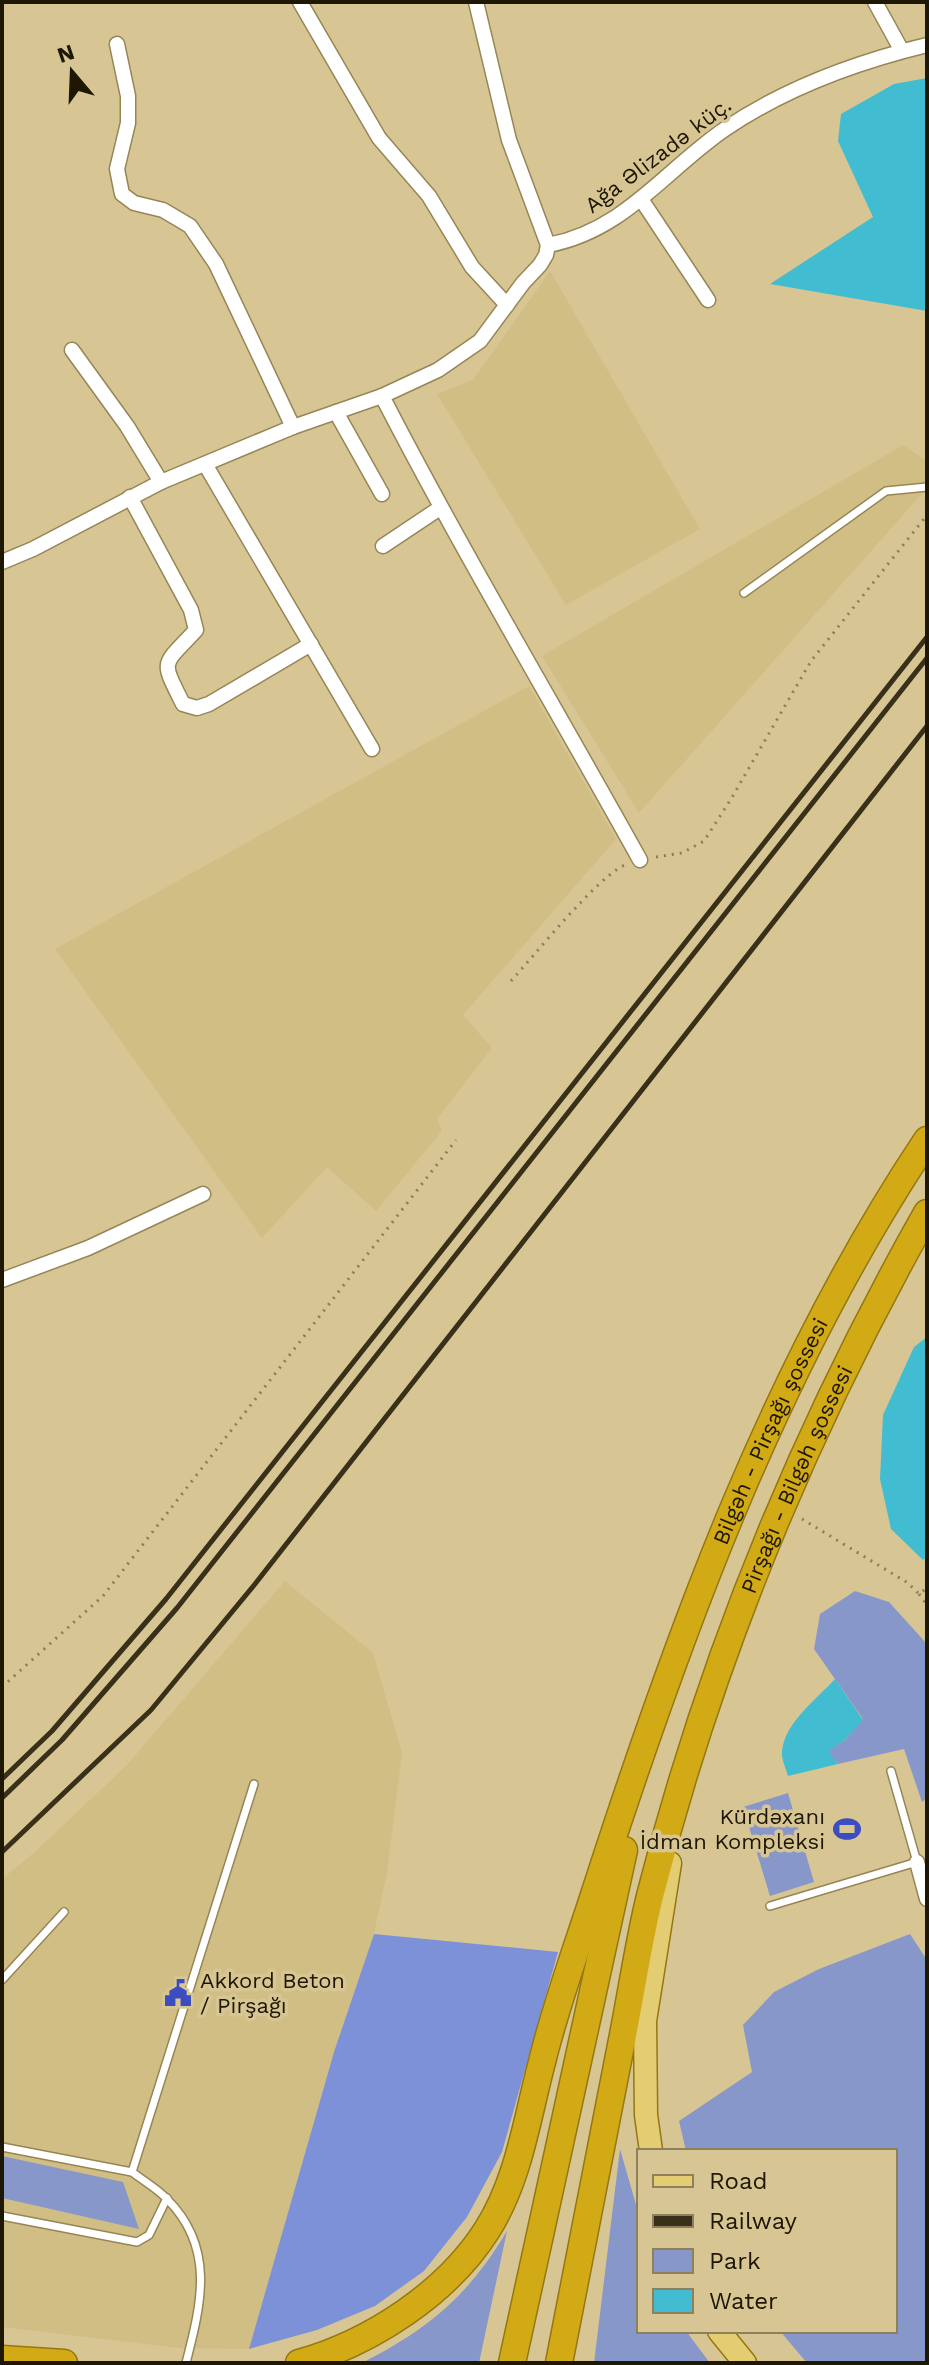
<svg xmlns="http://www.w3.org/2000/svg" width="929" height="2365" font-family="'Work Sans',sans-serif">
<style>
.built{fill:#d1be84}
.green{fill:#8897ca}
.forest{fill:#7d91d9}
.water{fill:#41bcd1}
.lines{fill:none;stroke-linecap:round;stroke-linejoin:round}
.lane-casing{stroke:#968656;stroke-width:10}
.street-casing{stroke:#968656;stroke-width:17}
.primary-casing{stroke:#937710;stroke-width:25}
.highway-casing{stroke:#937710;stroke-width:29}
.path{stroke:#8b7e59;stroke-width:3;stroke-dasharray:2 6;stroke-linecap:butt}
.lane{stroke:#fff;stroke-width:7}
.street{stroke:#fff;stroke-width:14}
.primary{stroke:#e4cc73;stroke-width:22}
.highway{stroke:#d2aa16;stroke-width:26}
.rail{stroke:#393019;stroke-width:5}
.labels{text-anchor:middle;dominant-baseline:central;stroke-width:7;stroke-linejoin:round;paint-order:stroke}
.street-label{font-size:22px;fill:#1e1704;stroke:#d7c694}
.poi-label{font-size:22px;fill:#1e1704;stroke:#d7c694;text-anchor:end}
</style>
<rect width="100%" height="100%" fill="#d7c694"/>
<g class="built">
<path d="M550 271 700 529 566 605 437 394 473 380Z"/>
<path d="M903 445 927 461V488L639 813 542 656Z"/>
<path d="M529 686 616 839 463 1015 492 1048 437 1119 442 1131 376 1211 327 1167 262 1238 55 949Z"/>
<path d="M285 1581 373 1653 402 1753 387 1872 374 1934 334 2052 249 2349 179 2348 2 2327V1879L37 1850 127 1765Z"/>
</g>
<g class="green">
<path d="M855 1591 889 1602 927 1644V1798L922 1802 904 1749 838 1764 827 1751 845 1740 863 1719 814 1649 820 1614Z"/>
<path d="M788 1793 814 1882 770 1896 743 1807Z"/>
<path d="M910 1934 927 1960V2363H807L780 2331H895V2151H686L679 2121 752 2072 743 2025 774 1992 819 1969Z"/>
<path d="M620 2149 639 2215V2331H686L710 2363H594Z"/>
<path d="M2 2156 123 2182 139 2229 2 2198Z"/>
<path d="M507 2231 479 2363H362C430 2328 468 2296 507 2231Z"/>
</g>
<path class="forest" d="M374 1934 558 1952 502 2152 467 2217 424 2271 375 2306 317 2330 249 2349 334 2052Z"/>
<g class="water">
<path d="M927 78V311L770 284 873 217 838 141 841 114 894 84Z"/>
<path d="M927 1337V1557L923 1560 891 1529 880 1479 883 1415 914 1347Z"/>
<path d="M835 1679 863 1720 845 1740 828 1751 838 1764 788 1776C786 1768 781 1759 782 1751 785 1722 817 1699 835 1679Z"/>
</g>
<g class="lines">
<g class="lane-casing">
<g id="lane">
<path d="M744 593 886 491 927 487"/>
<path d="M770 1906 917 1862 891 1771"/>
<path d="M2 1980 64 1912"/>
<path d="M2 2147 132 2172"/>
<path d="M2 2216 137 2242 149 2235 167 2198"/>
<path d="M186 2363C201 2304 216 2248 167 2199 158 2189 144 2181 132 2172L254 1784"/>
</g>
</g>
<g class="street-casing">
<g id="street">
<path d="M300 2 379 138 429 196 472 267 507 305"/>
<path d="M476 2 509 140 548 245"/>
<path d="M875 2 902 51"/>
<path d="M117 44 128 96V123L117 169 122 194 134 203 163 210 190 226 216 264 293 427"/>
<path d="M641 199 708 300"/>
<path d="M548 245C624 231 664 171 725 129 784 89 857 62 927 45"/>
<path d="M72 350 127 426 161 482"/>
<path d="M382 396C463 553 554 705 640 860"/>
<path d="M336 412 382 494"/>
<path d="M205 464 372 749"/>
<path d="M130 497 191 610 196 630C162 667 160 658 183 704L197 708 209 704 311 644"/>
<path d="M383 546 440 508"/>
<path d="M2 562 33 549 161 482 293 427 382 396 438 370 480 341 523 283 540 265 546 255 548 245"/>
<path d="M2 1280 88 1248 203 1194"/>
<path d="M917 1862 927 1899"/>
</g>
</g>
<g class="primary-casing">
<g id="primary">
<path d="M651 2151 646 2115 645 2021 670 1863"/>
<path d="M719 2331 745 2363"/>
</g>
</g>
<g class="highway-casing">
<g id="highway">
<path d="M2 2359 64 2363"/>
<path id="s1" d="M299 2363C371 2343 447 2293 487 2230 519 2180 527 2118 542 2062 556 2004 577 1948 595 1892 679 1632 774 1369 927 1140"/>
<path d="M512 2363 624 1850"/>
<path id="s2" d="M559 2363C580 2257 600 2151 621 2045 631 1996 638 1945 650 1896 711 1656 806 1427 927 1213"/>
</g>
</g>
<g class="path">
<path d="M656 857 682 853 704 841 731 799 811 661 927 515"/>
<path d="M511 981C534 956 598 876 625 865"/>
<path d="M802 1519 908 1583 919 1594 927 1588"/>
<path d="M919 1594 927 1605"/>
<path d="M2 1687 103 1596 456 1140"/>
</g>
<use href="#lane" class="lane"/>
<use href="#street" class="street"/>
<use href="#primary" class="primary"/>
<use href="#highway" class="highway"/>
<g class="rail">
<path d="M2 1779 52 1731 166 1599 927 637"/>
<path d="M2 1798 62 1740 177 1608 927 658"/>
<path d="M2 1852 151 1710 255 1584 927 726"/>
</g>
</g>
<defs>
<g id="stadium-bare" transform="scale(2.16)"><path d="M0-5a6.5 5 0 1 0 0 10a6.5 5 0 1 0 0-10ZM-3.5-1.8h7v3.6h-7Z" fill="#3b4dc0" stroke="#d7c694" stroke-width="2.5" paint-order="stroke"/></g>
<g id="civic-bare" transform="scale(2.16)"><path d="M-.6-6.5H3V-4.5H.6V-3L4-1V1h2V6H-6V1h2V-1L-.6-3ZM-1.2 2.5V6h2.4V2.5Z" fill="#3b4dc0" stroke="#d7c694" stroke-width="2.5" paint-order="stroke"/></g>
</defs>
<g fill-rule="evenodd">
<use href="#stadium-bare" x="847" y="1829"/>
<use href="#civic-bare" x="178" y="1993"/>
</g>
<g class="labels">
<g class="street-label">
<text transform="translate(658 155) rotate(-37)">Ağa Əlizadə küç.</text>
<text stroke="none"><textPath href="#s1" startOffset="1084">Bilgəh - Pirşağı şossesi</textPath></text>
<text stroke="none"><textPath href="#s2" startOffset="918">Pirşağı - Bilgəh şossesi</textPath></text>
</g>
<g class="poi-label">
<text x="825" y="1816">Kürdəxanı<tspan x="825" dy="25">İdman Kompleksi</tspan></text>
<text x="200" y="1980" text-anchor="start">Akkord Beton<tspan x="200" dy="25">/ Pirşağı</tspan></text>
</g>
</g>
<rect width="929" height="2365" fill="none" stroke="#1e1704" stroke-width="8"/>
<rect x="637" y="2149" width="260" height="184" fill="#d7c694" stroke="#8d805a" stroke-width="2"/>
<rect x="653" y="2175" width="40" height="12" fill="#e4cc73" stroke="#8d805a" stroke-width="2"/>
<text x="709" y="2189" font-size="24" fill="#1e1704">Road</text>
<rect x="653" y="2215" width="40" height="12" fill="#393019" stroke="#8d805a" stroke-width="2"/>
<text x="709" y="2229" font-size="24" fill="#1e1704">Railway</text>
<rect x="653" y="2249" width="40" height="24" fill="#8897ca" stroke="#8d805a" stroke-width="2"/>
<text x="709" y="2269" font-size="24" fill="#1e1704">Park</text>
<rect x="653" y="2289" width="40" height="24" fill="#41bcd1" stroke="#8d805a" stroke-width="2"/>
<text x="709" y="2309" font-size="24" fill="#1e1704">Water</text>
<g transform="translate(72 72) rotate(341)" stroke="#d7c694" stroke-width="6" paint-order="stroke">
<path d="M0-6L14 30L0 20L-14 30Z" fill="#1e1704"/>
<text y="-12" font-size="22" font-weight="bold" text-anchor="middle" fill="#1e1704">N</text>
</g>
</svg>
